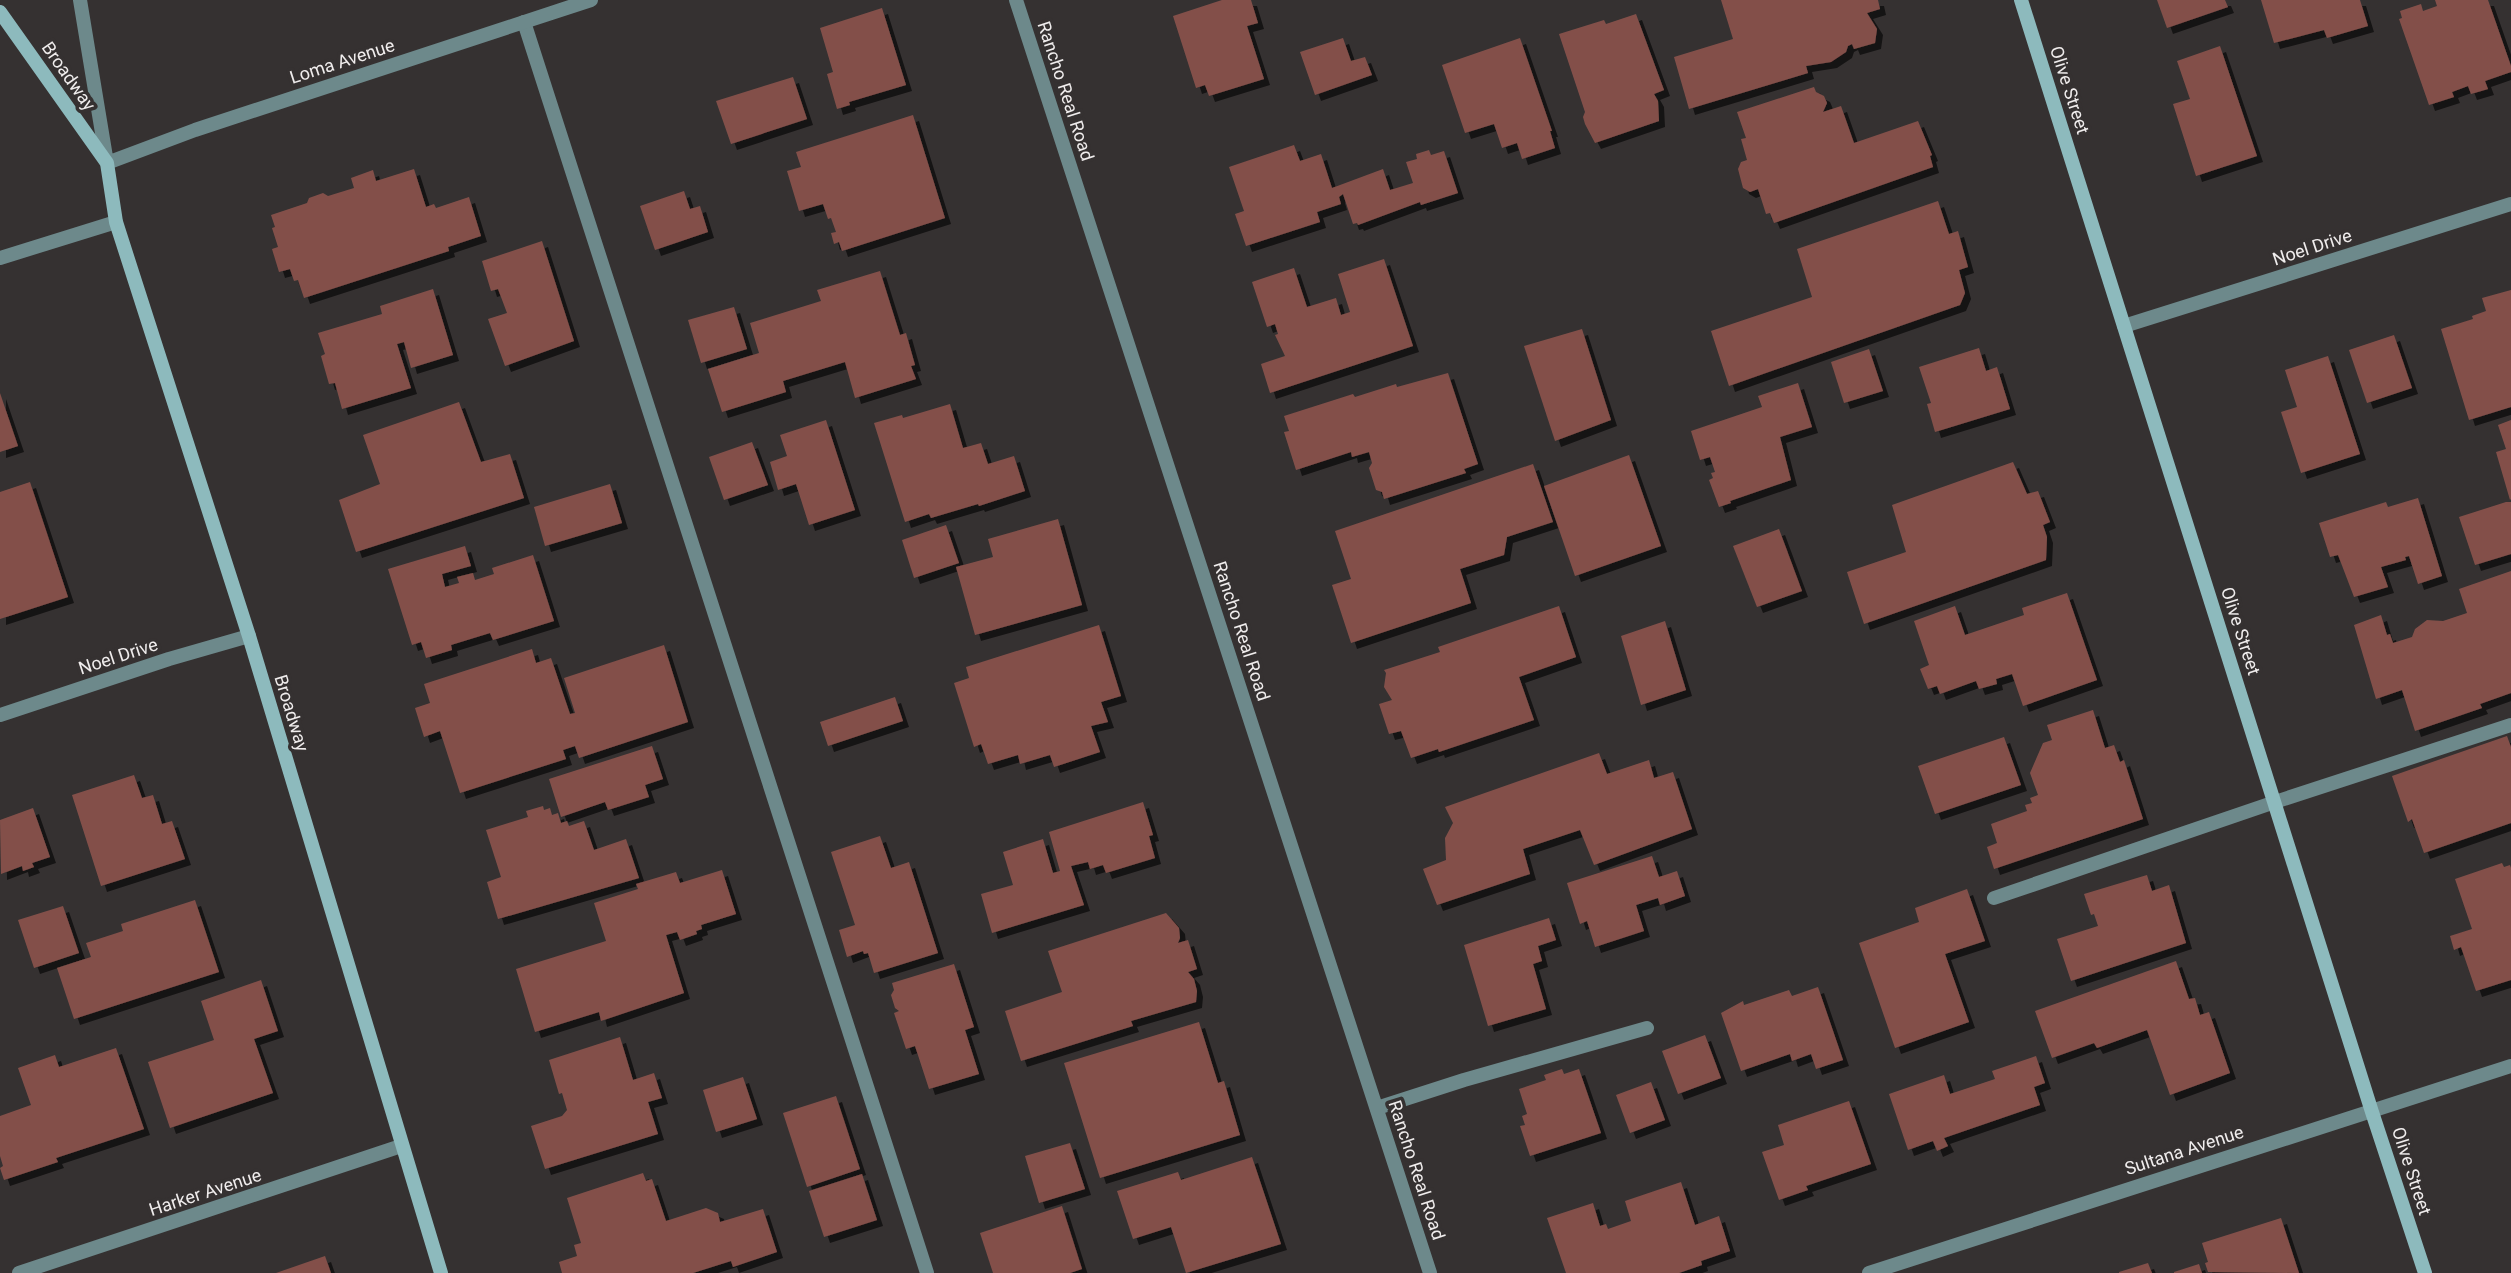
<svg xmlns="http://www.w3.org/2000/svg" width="2511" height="1273" font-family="Roboto,sans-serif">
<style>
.building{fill:#83504a;filter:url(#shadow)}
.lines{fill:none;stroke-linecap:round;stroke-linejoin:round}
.lane{stroke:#6d898b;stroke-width:14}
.street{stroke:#6d898b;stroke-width:14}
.secondary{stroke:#8dbabd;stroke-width:14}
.labels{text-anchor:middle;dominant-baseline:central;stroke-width:7;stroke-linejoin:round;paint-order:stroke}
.street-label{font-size:18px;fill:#f0eded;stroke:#353131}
</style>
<defs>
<filter id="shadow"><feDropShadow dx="6" dy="6" stdDeviation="0" flood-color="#0009"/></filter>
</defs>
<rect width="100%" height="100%" fill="#353131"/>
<g class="building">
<path d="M1222 0H1251L1258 23 1247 26 1264 79 1209 96 1205 85 1196 88 1173 16Z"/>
<path d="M1721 0H1878L1880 9 1867 13 1877 29 1875 43 1854 49 1852 44 1848 46 1846 52 1831 62 1806 66 1808 73 1689 109 1674 57 1733 39Z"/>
<path d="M2157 0H2225L2228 7 2167 28Z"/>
<path d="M2261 0H2360L2368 26 2327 38 2324 30 2274 43Z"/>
<path d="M2435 0H2488L2511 66V72L2485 81 2488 89 2471 94 2468 86 2452 92 2454 97 2429 105 2399 19 2402 18 2400 11 2421 4 2423 11 2437 6Z"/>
<path d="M882 8 906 85 849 102 850 105 837 109 827 74 833 72 820 28Z"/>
<path d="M1636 14 1664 90 1654 94 1658 101 1659 121 1595 143 1585 124 1583 117 1585 112 1559 34 1604 20 1606 24Z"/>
<path d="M1343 38 1351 61 1365 57 1372 75 1315 95 1300 52Z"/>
<path d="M1520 38 1552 131H1550L1555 148 1522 159 1517 143 1502 148 1494 124 1465 133 1442 65Z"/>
<path d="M2220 46 2257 156 2196 176 2173 104 2190 99 2177 61Z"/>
<path d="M793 77 807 119 731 144 716 101Z"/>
<path d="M1814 87 1816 92 1824 96 1827 103 1823 112 1841 106 1854 143 1918 121 1932 155 1930 156 1933 167 1774 223 1770 213 1766 214 1758 189 1750 192 1743 188 1738 169 1741 162 1747 160 1741 139 1746 138 1737 112Z"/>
<path d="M913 115 945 218 842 251 839 242 834 244 831 233 836 232 831 218 828 219 823 204 799 211 787 171 801 167 796 152Z"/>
<path d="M1294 145 1300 161 1321 154 1332 188 1383 169 1390 190 1413 183 1406 162 1417 159 1416 154 1429 150 1431 155 1444 151 1458 193 1421 205 1420 202 1358 225 1357 223 1353 224 1343 194 1339 197 1341 204 1317 212 1320 222 1246 246 1235 214 1244 211 1229 167Z"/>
<path d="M414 169 426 207 434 204 436 208 469 197 481 236 448 247 449 251 304 298 298 280 294 281 290 269 279 272 272 249 278 247 272 228 275 227 271 215 307 203 309 198 323 193 328 196 354 188 351 178 373 170 376 181Z"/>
<path d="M684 191 690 209 700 206 708 232 655 250 640 206Z"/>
<path d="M1938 201 1949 234 1958 231 1968 267 1959 270 1965 293 1960 305 1729 386 1711 331 1812 297 1797 249Z"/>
<path d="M542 241 574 341 505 366 488 319 507 313 498 289 491 291 482 261Z"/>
<path d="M1384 259 1413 346 1270 393 1261 364 1285 356 1275 335 1278 334 1275 324 1267 327 1252 282 1294 268 1307 307 1336 298 1341 315 1350 312 1338 274Z"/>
<path d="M880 271 900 335 906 333 915 365 911 366 916 379 855 398 845 362 783 381 786 392 722 412 708 369 759 353 750 323 821 301 817 290Z"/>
<path d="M433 289 453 355 411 368 404 342 397 344 411 388 342 409 335 383 329 384 321 356 325 354 318 333 382 314 380 306Z"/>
<path d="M2511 290V407L2469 420 2441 329 2473 319 2472 316 2486 311 2482 298Z"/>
<path d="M734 307 747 349 701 363 688 320Z"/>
<path d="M1582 329 1611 420 1555 441 1524 346Z"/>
<path d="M2394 335 2412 388 2367 403 2349 350Z"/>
<path d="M1979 348 1986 371 1997 367 2010 409 1935 432 1927 404 1931 403 1919 367Z"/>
<path d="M1869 349 1883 391 1844 403 1831 362Z"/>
<path d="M2328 356 2360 454 2301 473 2281 412 2297 407 2285 370Z"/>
<path d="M1448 373 1478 464 1464 469 1466 473 1384 499 1382 492 1376 490 1369 468 1372 463 1369 452 1352 457 1351 452 1296 470 1284 432 1289 431 1284 416 1353 394 1355 397 1396 384 1397 387Z"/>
<path d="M1798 383 1812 427 1780 437 1791 480 1730 501 1731 503 1719 507 1709 480 1713 478 1711 473 1715 472 1710 457 1700 460 1691 431 1762 407 1758 396Z"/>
<path d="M0 393 18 446 0 452Z"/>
<path d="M459 402 481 462 510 454 524 498 356 552 339 500 380 484 363 435Z"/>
<path d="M950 404 963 448 981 443 988 464 1014 456 1025 491 979 506 978 504 931 518 929 514 905 522 874 423 902 415 903 418Z"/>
<path d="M826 420 855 510 809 525 796 484 778 490 770 462 787 456 780 435Z"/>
<path d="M2511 420V499L2510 500 2496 452 2506 449 2498 425Z"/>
<path d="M752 442 768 485 724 500 709 457Z"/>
<path d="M1629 455 1661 546 1575 576 1544 486Z"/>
<path d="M2013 462 2027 494 2038 491 2050 522 2043 525 2047 537 2046 560 1864 624 1847 572 1906 552 1892 505Z"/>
<path d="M1533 464 1553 522 1507 537 1504 555 1460 569 1471 603 1351 643 1332 585 1351 579 1335 531Z"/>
<path d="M30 482 68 597 0 619V492Z"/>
<path d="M610 484 622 523 545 546 534 507Z"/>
<path d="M2418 498 2442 576 2418 584 2409 556 2405 557 2406 560 2381 567 2388 587 2354 597 2338 555 2330 557 2319 523 2386 502 2388 507Z"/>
<path d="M2506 502H2511V554L2475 565 2459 517Z"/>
<path d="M1058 519 1082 605 975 635 956 567 993 557 988 539Z"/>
<path d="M946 525 959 563 914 578 902 540Z"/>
<path d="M1779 529 1802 591 1757 607 1733 546Z"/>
<path d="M465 546 471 566 442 574 445 587 459 583 457 577 473 573 475 580 494 574 492 568 533 555 554 621 493 640 490 633 451 645 452 650 426 658 421 642 412 645 388 569Z"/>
<path d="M2511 571V693L2480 704 2482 708 2415 731 2402 690 2376 699 2354 625 2381 615 2387 635 2390 634 2393 643 2412 637 2415 629 2427 620 2443 621 2467 613 2459 589Z"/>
<path d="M2067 593 2097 680 2023 706 2012 674 1996 679 1997 684 1979 689 1976 681 1940 694 1937 686 1928 689 1920 669 1929 665 1914 621 1955 606 1965 635 2024 615 2022 608Z"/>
<path d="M1559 606 1576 657 1519 677 1534 720 1439 752 1438 749 1411 758 1401 731 1389 734 1379 704 1392 700 1384 687 1386 673 1384 670 1440 652 1438 647Z"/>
<path d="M1665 621 1686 690 1641 705 1621 636Z"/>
<path d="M1099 625 1121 696 1101 702 1108 722 1091 726 1100 752 1054 767 1050 755 1020 764 1018 755 988 764 981 744 974 747 954 683 969 678 966 667Z"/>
<path d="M664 645 688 722 579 758 575 746 563 750 566 759 460 793 440 731 424 737 415 708 430 703 424 684 532 649 536 663 551 658 570 714 575 713 564 678Z"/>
<path d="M895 697 903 721 828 746 820 722Z"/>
<path d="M2093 710 2105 748 2114 745 2120 762 2124 760 2143 819 1994 869 1987 847 1997 843 1991 824 2027 811 2025 805 2032 803 2030 798 2038 795 2030 773 2043 743 2052 740 2047 725Z"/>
<path d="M2507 736 2511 747V823L2424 853 2412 819 2408 822 2392 776Z"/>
<path d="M2004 737 2021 785 1935 814 1918 766Z"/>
<path d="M652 746 663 779 645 785 649 797 608 810 605 802 561 817 549 779Z"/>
<path d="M1599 753 1607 774 1649 760 1654 778 1673 772 1692 829 1594 865 1580 830 1523 849 1530 874 1437 905 1423 869 1446 860 1445 838 1453 823 1445 807Z"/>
<path d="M134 775 142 798 153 795 162 824 172 821 185 859 101 886 72 795Z"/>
<path d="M1143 802 1153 835 1149 836 1155 858 1106 873 1103 865 1090 869 1088 862 1071 866 1084 905 992 933 981 894 1013 885 1003 852 1043 839 1053 873 1060 871 1049 832Z"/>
<path d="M543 806 544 810 550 808 552 815 558 813 561 823 567 821 569 826 584 821 594 850 626 839 639 878 498 919 487 882 501 877 486 830 528 817 526 811Z"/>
<path d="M33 808 50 857 32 863 34 867 23 871 22 866 1 874 0 820Z"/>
<path d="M880 836 891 868 909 862 938 953 874 973 868 953 864 954 863 951 847 957 839 930 855 925 831 852Z"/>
<path d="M1652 856 1659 877 1677 871 1685 896 1660 905 1658 898 1636 905 1644 931 1595 947 1587 921 1580 924 1567 883Z"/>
<path d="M2502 863 2504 867 2510 865 2511 868V980L2476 991 2461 947 2454 950 2450 936 2472 929 2455 879Z"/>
<path d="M722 870 736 914 701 925 702 929 696 931 697 934 680 940 677 932 666 935 684 993 601 1021 599 1012 535 1032 516 969 606 941 594 903 638 889 636 884 676 872 680 883Z"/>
<path d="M2147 875 2152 891 2169 885 2186 943 2071 981 2057 939 2098 926 2094 914 2091 915 2084 894Z"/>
<path d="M1967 889 1985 941 1945 954 1969 1022 1895 1048 1859 943 1919 922 1915 908Z"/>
<path d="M195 900 219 972 74 1019 57 968 91 957 86 943 123 931 121 924Z"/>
<path d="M63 906 79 953 34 968 18 920Z"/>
<path d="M1166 913 1179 928 1180 938 1178 943 1188 940 1197 969 1188 972 1194 979 1197 991 1196 1002 1131 1021 1133 1026 1021 1061 1005 1011 1062 992 1048 951Z"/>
<path d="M1549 918 1556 940 1538 946 1542 961 1533 964 1546 1009 1488 1026 1464 945Z"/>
<path d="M2176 961 2189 999 2195 998 2200 1015 2209 1012 2230 1073 2170 1095 2147 1030 2097 1048 2094 1043 2052 1058 2035 1011Z"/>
<path d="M954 964 974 1027 965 1030 979 1074 929 1089 915 1046 906 1049 894 1013 899 1011 895 1008 891 995 894 990 892 983Z"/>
<path d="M261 980 278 1031 254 1039 273 1093 170 1128 148 1062 214 1040 201 1001Z"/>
<path d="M1818 987 1843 1060 1816 1069 1811 1054 1792 1061 1790 1054 1741 1071 1721 1013 1743 1001 1744 1005 1789 990 1792 996Z"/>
<path d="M1199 1022 1218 1083 1224 1081 1240 1135 1100 1178 1064 1063Z"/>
<path d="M1705 1035 1721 1078 1678 1094 1662 1051Z"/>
<path d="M620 1037 633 1080 654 1073 662 1098 648 1102 658 1134 545 1169 531 1126 562 1116 567 1110 562 1093 559 1094 549 1060Z"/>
<path d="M116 1048 144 1129 56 1158 58 1162 4 1180 0 1168 3 1166 0 1156V1116L31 1105 18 1068 55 1055 59 1067Z"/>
<path d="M2036 1056 2045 1083 2034 1087 2040 1105 1944 1138 1948 1146 1937 1151 1933 1141 1908 1150 1889 1094 1944 1075 1950 1094 1995 1079 1992 1071Z"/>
<path d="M1562 1069 1564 1074 1579 1069 1601 1133 1530 1156 1520 1126 1525 1125 1522 1116 1527 1114 1519 1089 1546 1080 1544 1075Z"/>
<path d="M743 1077 757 1119 716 1132 703 1090Z"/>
<path d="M1651 1082 1665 1120 1630 1133 1616 1095Z"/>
<path d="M836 1096 860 1169 807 1187 783 1113Z"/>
<path d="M1849 1101 1871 1164 1806 1186 1808 1190 1779 1200 1762 1152 1784 1145 1778 1125Z"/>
<path d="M1070 1143 1085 1189 1039 1203 1025 1156Z"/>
<path d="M1252 1157 1281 1244 1186 1273 1171 1227 1133 1239 1117 1191 1178 1172 1181 1180Z"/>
<path d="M643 1173 646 1181 652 1179 666 1221 706 1208 718 1213 720 1222 763 1209 777 1252 733 1267 731 1261 693 1273H562L559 1262 577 1256 574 1245 581 1243 567 1198Z"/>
<path d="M862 1174 877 1220 824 1237 809 1191Z"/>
<path d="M1681 1182 1695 1225 1719 1216 1730 1251 1701 1261 1702 1265 1679 1273H1566L1547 1218 1593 1203 1600 1226 1606 1224 1608 1229 1631 1221 1625 1201Z"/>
<path d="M1062 1206 1082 1269 1070 1273H993L980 1233Z"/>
<path d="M2281 1218 2299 1273 2208 1272 2205 1263 2208 1262 2202 1243Z"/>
<path d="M325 1256 331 1273H276Z"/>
<path d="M2148 1263 2152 1273H2119V1272Z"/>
<path d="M2199 1264 2202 1273H2174V1272Z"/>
</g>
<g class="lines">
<g class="lane">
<path d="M524 22 927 1273"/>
<path d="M0 258 116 222"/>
<path d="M1994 898 2275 802 2511 725"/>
<path d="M1377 1108 1464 1080 1647 1028"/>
</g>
<g class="street">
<path d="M80 0 107 163 195 130 591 0"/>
<path d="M1016 0 1430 1273"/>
<path d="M2124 326 2511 204"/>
<path d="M0 715 169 659 249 636"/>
<path d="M19 1273 401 1146"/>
<path d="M1869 1273 2511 1066"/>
</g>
<g class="secondary">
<path d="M2021 0 2372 1112 2425 1273"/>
<path d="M0 12 107 163 116 222 249 636 441 1273"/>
</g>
</g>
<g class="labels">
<g class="street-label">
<text transform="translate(342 61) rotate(-18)">Loma Avenue</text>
<text transform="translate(69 76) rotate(55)">Broadway</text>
<text transform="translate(2070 90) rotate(72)">Olive Street</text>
<text transform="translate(1066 91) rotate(72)">Rancho Real Road</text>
<text transform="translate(2312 247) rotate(-18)">Noel Drive</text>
<text transform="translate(1242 631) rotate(72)">Rancho Real Road</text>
<text transform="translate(2241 631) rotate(72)">Olive Street</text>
<text transform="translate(118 656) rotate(-18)">Noel Drive</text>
<text transform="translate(292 713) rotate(73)">Broadway</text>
<text transform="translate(2184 1150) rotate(-18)">Sultana Avenue</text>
<text transform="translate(1417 1170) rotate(72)">Rancho Real Road</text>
<text transform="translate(2412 1171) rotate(72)">Olive Street</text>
<text transform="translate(205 1192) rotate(-18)">Harker Avenue</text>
</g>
</g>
</svg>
